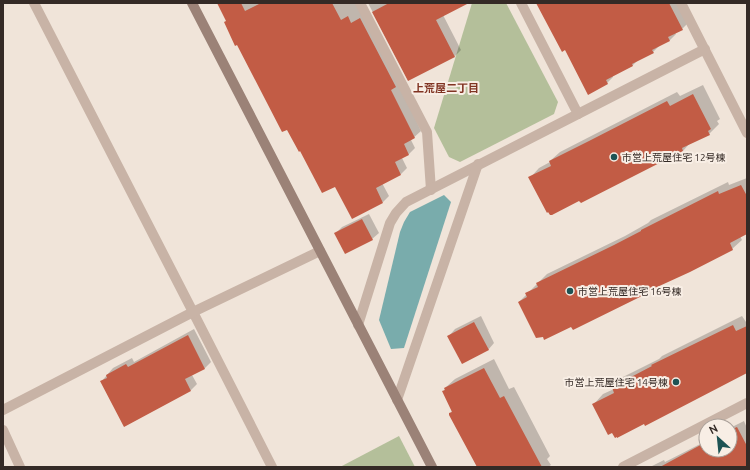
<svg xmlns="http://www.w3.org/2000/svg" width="750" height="470" font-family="Ubuntu,'Noto Sans JP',sans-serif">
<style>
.green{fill:#b4bf9a}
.water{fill:#79acac}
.shadow{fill:#0003}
.building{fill:#c25c45}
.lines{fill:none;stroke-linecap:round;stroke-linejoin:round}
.street{stroke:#c8b3a6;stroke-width:10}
.secondary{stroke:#9b8277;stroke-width:10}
.poi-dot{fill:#1d5354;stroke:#f8eee5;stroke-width:1.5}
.labels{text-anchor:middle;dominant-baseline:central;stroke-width:4;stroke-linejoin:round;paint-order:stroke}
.poi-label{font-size:10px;fill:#342a26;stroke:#f8eee5;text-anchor:start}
.neighbourhood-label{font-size:11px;font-weight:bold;fill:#803322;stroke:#f8eee5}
</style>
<rect width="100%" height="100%" fill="#f0e4d9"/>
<g class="green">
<path d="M472 3H506L558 102 554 114 460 162 449 157 434 128Z"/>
<path d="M399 436 415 467H340Z"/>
</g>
<path class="water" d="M444 195 451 202 404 348 391 349 379 320 400 232 404 222 410 212Z"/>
<g class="shadow">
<path d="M218 3H362L421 131 411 140 415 148 409 154 402 158 407 168 401 174 382 183 389 196 383 202 336 185 227 20Z"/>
<path d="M368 3H466L443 15 461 50 455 56 408 80Z"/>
<path d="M537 3H678L688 23 682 29 675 32 676 34 670 40 660 45 653 52 638 60 632 66 613 75V77L607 83 565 49Z"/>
<path d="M703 85 720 119 717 121 719 124 709 134 690 143 683 151 580 199 530 178 539 168 550 162V161L560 152 677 92 680 96Z"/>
<path d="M747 178V233L740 236 742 240 732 249 647 291 644 294 572 326 519 302 547 274 625 236 648 223 651 220 728 182 729 185Z"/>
<path d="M369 214 379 233 372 239 336 233 342 227Z"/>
<path d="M481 316 494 343 488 350 449 336 455 329Z"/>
<path d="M742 316 746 322H747V372L594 404 603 394 614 389 613 387 623 377 659 359 662 356Z"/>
<path d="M194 329 211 362 205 368 192 375 197 384 191 390 125 426 101 382 113 368 132 358 134 362Z"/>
<path d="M494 359 509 389 514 387 550 456 547 459 551 465 548 467H478L450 414 452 411 444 391 445 388 455 379Z"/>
<path d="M744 421 747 428V467H650L664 460 665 462 706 441V450H730V428Z"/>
</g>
<g class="building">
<path d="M217 3H241L245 11 261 3H332L341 20 348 16 351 23 360 18 396 87 391 90 415 138 404 144 409 155 395 162 401 175 376 188 383 203 352 219 335 187 322 193 300 151 299 152 287 130 282 132 237 45 235 46 224 22 226 21Z"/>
<path d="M389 3H469L436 20 455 57 408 81 372 12Z"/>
<path d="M536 3H669L683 30 668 37 670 41 652 50 654 53 632 64 633 66 606 80 608 84 588 95 565 50 562 52Z"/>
<path d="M693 94 711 129 708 131 710 135 682 148 683 151 581 203 579 201 552 215H550L548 212 547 213 528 177 551 166 549 161 589 141 667 101 670 106Z"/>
<path d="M741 185 747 196V234L730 243 733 250 690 272 644 293V295L573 330 571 327 544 340 543 337 536 338 518 302 527 297 525 293 538 287 536 283 614 245 641 231V230L718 191 719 194Z"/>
<path d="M362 219 373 240 345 254 334 233Z"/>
<path d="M474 322 489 350 462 364 447 336Z"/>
<path d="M733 325 736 331 747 326V373L645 426 644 424 617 438V437L615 438 612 433 608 435 592 404 614 393 612 387 652 366 651 365Z"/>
<path d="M188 335 205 369 185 379 191 391 124 427 100 381 107 378 106 375 126 364 128 367Z"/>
<path d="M484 368 500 398 504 396 542 467H477L449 415V413L452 412 442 391 445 390 444 388Z"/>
<path d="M737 427 747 446V467H660L706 442V450H730V430Z"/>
</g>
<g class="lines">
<g class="street">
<path d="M34 3 193 312 272 467"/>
<path d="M360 3 427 132 431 190"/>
<path d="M681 3 747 133"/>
<path d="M578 114 705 49"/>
<path d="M358 325 390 223 396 213 406 202 578 114 521 3"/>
<path d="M397 400 478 164"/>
<path d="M3 410 193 312 320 251"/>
<path d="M3 430 20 467"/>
<path d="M623 467 747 403"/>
</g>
<path class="secondary" d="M192 3 432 467"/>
</g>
<g class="poi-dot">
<circle cx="614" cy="157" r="4"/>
<circle cx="570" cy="291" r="4"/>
<circle cx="676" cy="382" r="4"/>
</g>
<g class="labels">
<g class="poi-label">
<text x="622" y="157">市営上荒屋住宅 12号棟</text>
<text x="578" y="291">市営上荒屋住宅 16号棟</text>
<text x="668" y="382" text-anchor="end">市営上荒屋住宅 14号棟</text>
</g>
<g class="neighbourhood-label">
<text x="446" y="88">上荒屋二丁目</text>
</g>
</g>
<rect width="750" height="470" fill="none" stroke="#342a26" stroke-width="8"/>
<g transform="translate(718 438) rotate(333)"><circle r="19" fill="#f8eee5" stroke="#aaa099"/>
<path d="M0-3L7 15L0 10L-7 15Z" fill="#1d5354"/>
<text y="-6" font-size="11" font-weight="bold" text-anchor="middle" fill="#342a26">N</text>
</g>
</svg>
